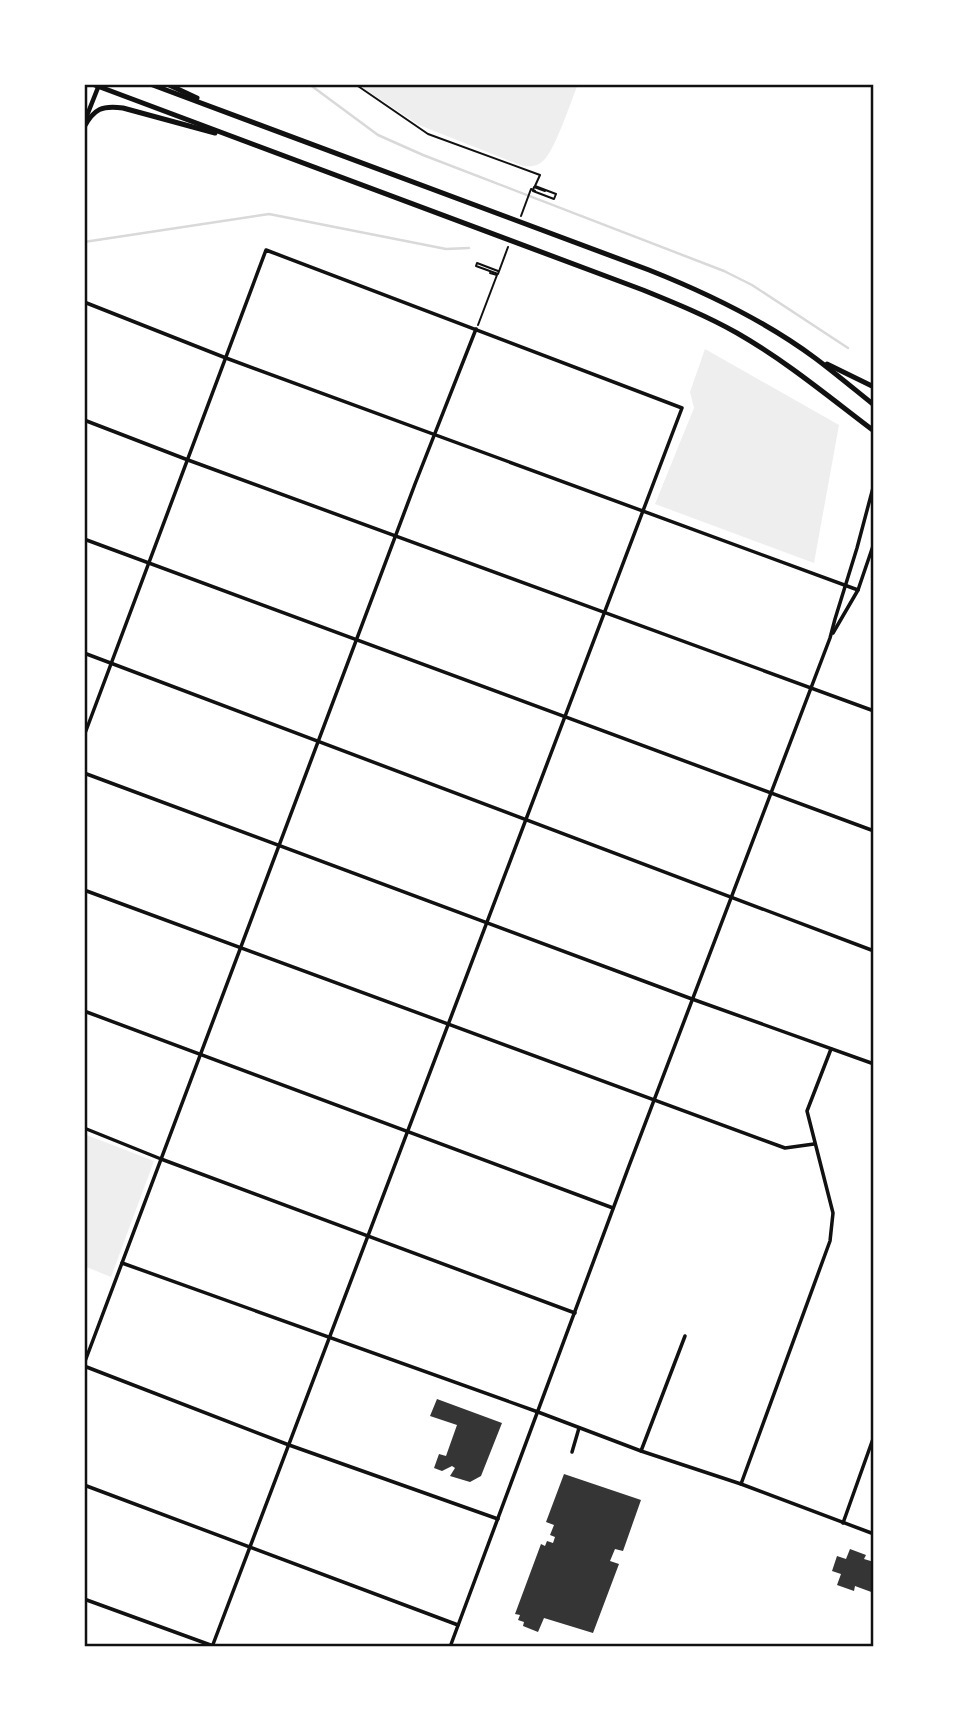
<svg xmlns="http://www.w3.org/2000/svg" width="958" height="1731" font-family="'Sofia Sans Condensed',sans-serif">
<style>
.green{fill:#eee}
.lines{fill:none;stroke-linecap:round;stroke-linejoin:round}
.stream{stroke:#d9d9d9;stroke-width:2.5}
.building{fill:#353535}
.path{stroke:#111;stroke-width:2}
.minor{stroke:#111;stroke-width:3.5}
.tertiary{stroke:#111;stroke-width:3.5}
.secondary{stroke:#111;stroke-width:4.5}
.trunk{stroke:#111;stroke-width:5}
.neatline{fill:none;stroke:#111;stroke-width:2.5}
</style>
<rect width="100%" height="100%" fill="#fff"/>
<g class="green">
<path d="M357 84H578C571 101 555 150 544 160 538 166 532 167 523 166L419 125Z"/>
<path d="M705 349 839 425 814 563 655 504 694 408 690 392Z"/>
<path d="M84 1134 154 1161 111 1277 84 1266Z"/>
</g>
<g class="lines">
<g class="stream">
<path d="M309 84 378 135 423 155 724 271 752 285 848 348"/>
<path d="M84 242 269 214 446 249 469 248"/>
</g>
</g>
<g class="building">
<path d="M437 1399 502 1423 481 1476 470 1482 450 1476 455 1468 452 1466 442 1471 434 1468 439 1454 446 1456 457 1425 430 1416Z"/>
<path d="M564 1474 641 1500 623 1551 615 1549 610 1561 619 1564 593 1633 544 1618 538 1632 523 1626 524 1622 518 1620 520 1615 515 1614 541 1544 545 1546 547 1541 553 1543 555 1537 550 1535 554 1525 546 1522Z"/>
<path d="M850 1549 866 1555 864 1559 874 1562V1593L855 1586 854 1591 837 1585 841 1574 832 1571 837 1556 846 1559Z"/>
</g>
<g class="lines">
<g class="path">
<path d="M355 84 428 134 540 175 535 186 556 194 554 199 533 191"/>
<path d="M533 190 534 187 545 191"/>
<path d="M521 216 531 189 535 191"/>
<path d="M498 271 477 263 476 266 498 274 508 247"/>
<path d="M478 325 497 275 490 273"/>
</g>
<g class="minor">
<path d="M84 302 226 358 858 590"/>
<path d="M84 420 188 460 874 711"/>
<path d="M84 539 874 831"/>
<path d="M84 653 874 951"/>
<path d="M84 736 266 250 682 408 212 1647"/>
<path d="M84 890 785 1148 814 1144"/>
<path d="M692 999 874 1064"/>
<path d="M84 1011 613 1208"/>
<path d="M84 1128 161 1159 575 1313"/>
<path d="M122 1263 538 1412 641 1451 741 1484 874 1534"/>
<path d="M84 1364 415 484 476 329"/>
<path d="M84 1366 289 1445 498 1519"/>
<path d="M641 1451 685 1336"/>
<path d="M572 1452 579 1428"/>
<path d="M741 1484 830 1241 833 1213 807 1111 831 1049"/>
<path d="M84 1485 458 1625"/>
<path d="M843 1523 874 1436"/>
<path d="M84 1599 216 1647"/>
</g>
<g class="tertiary">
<path d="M833 633 858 590 874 543"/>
<path d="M84 773 692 999"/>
<path d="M450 1647C574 1310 701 973 830 638L835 619 857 548 874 484"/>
</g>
<path class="secondary" d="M84 123 99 85"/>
<g class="trunk">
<path d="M92 84 643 290C675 303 707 316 737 333 786 361 829 397 874 431"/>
<path d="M150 84 649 270C707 293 764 320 815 358 835 373 854 389 874 405"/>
<path d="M167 84 197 98"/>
<path d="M84 127C94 109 102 105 123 108L215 133"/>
<path d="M827 364 874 387"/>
</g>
</g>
<rect width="958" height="1731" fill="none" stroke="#ffffff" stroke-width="172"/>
<rect x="86" y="86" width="786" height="1559" class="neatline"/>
</svg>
